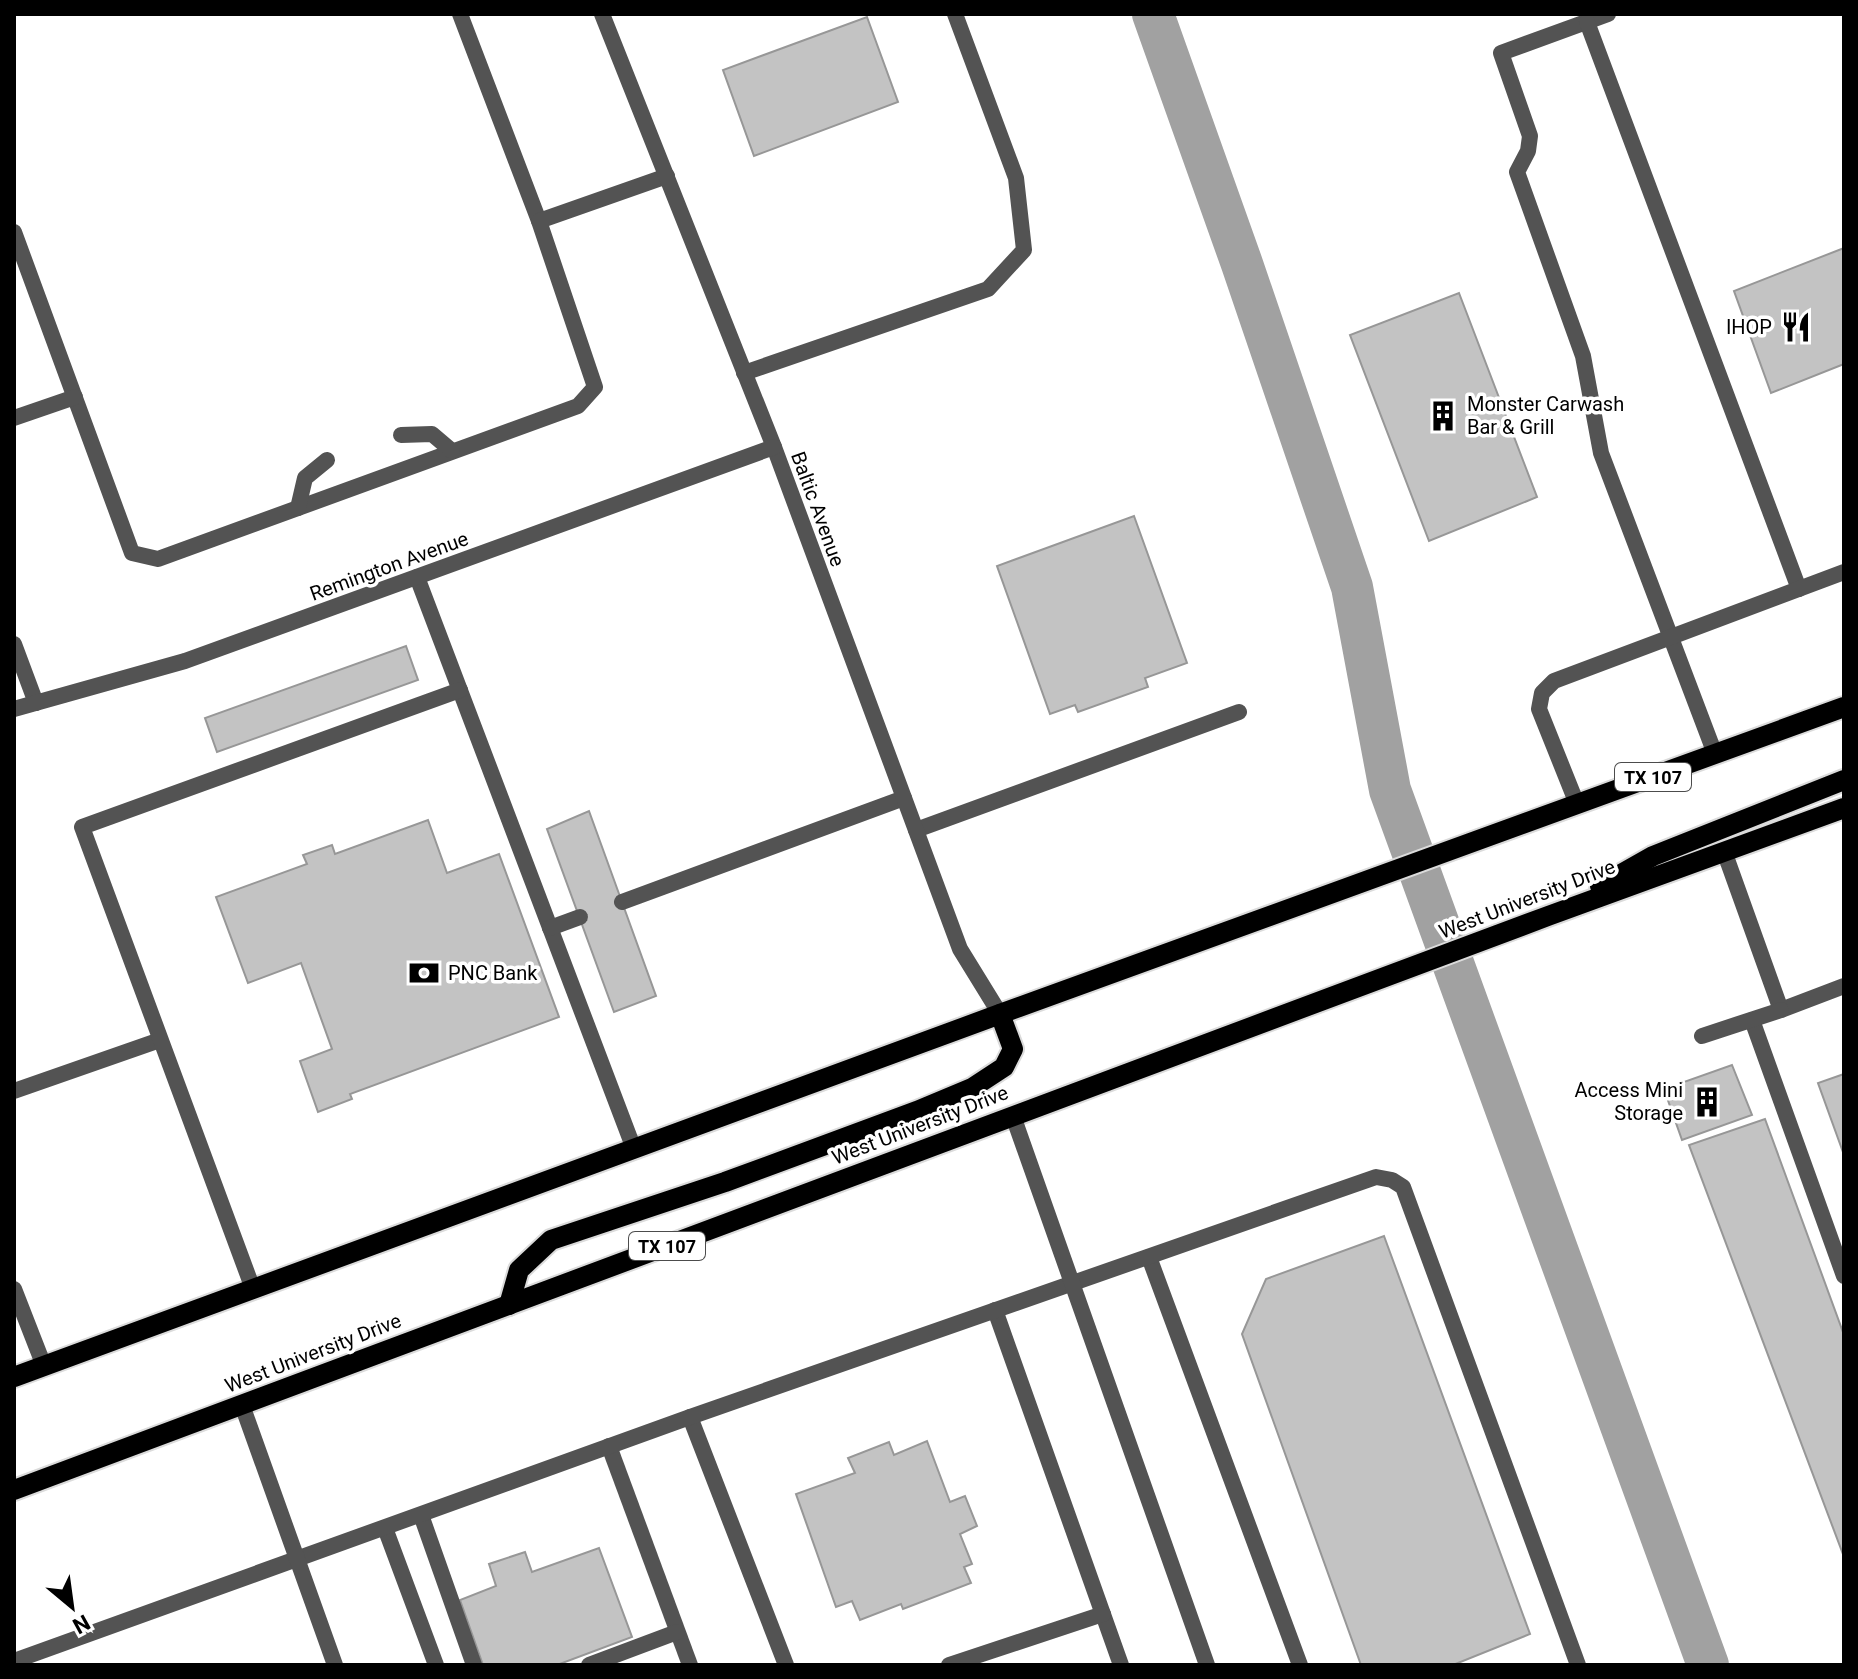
<svg xmlns="http://www.w3.org/2000/svg" width="1858" height="1679" font-family="Roboto,sans-serif">
<style>
.lines{fill:none;stroke-linecap:round;stroke-linejoin:round}
.canal{stroke:#a1a1a1;stroke-width:42}
.building{fill:#c3c3c3;stroke:#979797;stroke-width:2}
.primary-casing{stroke:#dbdbdb;stroke-width:24}
.service{stroke:#535353;stroke-width:16}
.minor{stroke:#535353;stroke-width:16}
.primary{stroke:#000;stroke-width:20}
.labels{text-anchor:middle;dominant-baseline:central;stroke-width:7;stroke-linejoin:round;paint-order:stroke}
.shield{fill:#fff;stroke:#4c4c4c;stroke-width:2}
.shield-label{font-size:18px;font-weight:bold;fill:#000}
.poi-label{font-size:20px;fill:#000;stroke:#fff;text-anchor:end}
.street-label{font-size:20px;fill:#000;stroke:#fff}
</style>
<rect width="100%" height="100%" fill="#fff"/>
<g class="lines">
<path class="canal" d="M1153 14 1242 264 1352 587 1390 790 1708 1665"/>
</g>
<g class="building">
<path d="M867 17 898 102 754 156 723 70Z"/>
<path d="M1844 248V364L1771 393 1734 291Z"/>
<path d="M1459 293 1537 497 1429 541 1350 335Z"/>
<path d="M1134 516 1187 663 1145 678 1148 687 1078 712 1075 705 1050 714 997 566Z"/>
<path d="M406 646 418 680 217 752 205 718Z"/>
<path d="M589 811 656 996 614 1012 547 829Z"/>
<path d="M428 820 447 873 499 854 559 1017 350 1094 352 1099 318 1112 300 1061 332 1049 301 963 248 983 216 897 307 864 303 855 332 845 335 854Z"/>
<path d="M1732 1065 1752 1115 1682 1140 1664 1089Z"/>
<path d="M1844 1074V1155L1818 1083Z"/>
<path d="M1765 1119 1844 1335V1557L1689 1145Z"/>
<path d="M1384 1236 1530 1634 1453 1665H1361L1242 1334 1266 1279Z"/>
<path d="M927 1441 950 1502 965 1496 977 1526 960 1534 972 1564 964 1567 971 1583 903 1609 901 1604 860 1620 852 1601 836 1607 796 1494 855 1473 848 1458 889 1442 894 1455Z"/>
<path d="M599 1548 632 1637 557 1665H483L460 1600 496 1586 489 1564 525 1552 532 1572Z"/>
</g>
<g class="lines">
<g class="primary-casing">
<g id="primary">
<path d="M1600 886 1653 856 1844 780"/>
<path d="M509 1305 519 1270 551 1240 725 1182 917 1111 972 1088 1004 1067 1013 1049 1000 1014"/>
<path d="M14 1377 1000 1014 1844 707"/>
<path d="M14 1490 1548 916 1844 808"/>
</g>
</g>
<g class="service">
<path d="M460 14 539 221"/>
<path d="M1608 14 1501 53 1530 136 1528 151 1517 172 1583 356 1601 453 1715 754"/>
<path d="M1587 22 1799 589"/>
<path d="M14 232 132 553 158 559 578 406 595 387 539 221 667 176"/>
<path d="M744 373 988 289 1024 250 1016 178 955 14"/>
<path d="M14 418 75 397"/>
<path d="M401 435 432 434 452 451"/>
<path d="M298 508 305 478 327 460"/>
<path d="M417 577 634 1149"/>
<path d="M1577 804 1539 709 1542 693 1554 681 1844 572"/>
<path d="M916 830 1239 712"/>
<path d="M1724 851 1781 1010 1844 986"/>
<path d="M622 902 904 798"/>
<path d="M550 928 580 917"/>
<path d="M1752 1020 1844 1276"/>
<path d="M1702 1036 1781 1010"/>
<path d="M14 1091 160 1040"/>
<path d="M1149 1257 1300 1665"/>
<path d="M253 1289 82 827 460 690"/>
<path d="M995 1310 1121 1665"/>
<path d="M690 1417 786 1665"/>
<path d="M609 1446 690 1665"/>
<path d="M421 1515 474 1665"/>
<path d="M385 1528 436 1665"/>
<path d="M14 1661 690 1417 1376 1177 1392 1180 1403 1187 1578 1665"/>
<path d="M589 1665 677 1632"/>
<path d="M949 1665 1103 1614"/>
</g>
<g class="minor">
<path d="M602 14 774 447 960 949 1000 1014"/>
<path d="M14 644 36 703"/>
<path d="M14 709 185 661 774 447"/>
<path d="M1013 1116 1207 1665"/>
<path d="M14 1289 44 1366"/>
<path d="M242 1405 335 1665"/>
</g>
<use href="#primary" class="primary"/>
</g>
<defs>
<g id="restaurant-bare" transform="scale(2.4)"><path d="M-5-6h1v4h1v-4h1v4h1v-4h1v5L-1.5 .5V6h-2V.5L-5-1ZM5-6V6H3V1.5H1.5Q1.5-4 5-6Z" fill="#000" stroke="#fff" stroke-width="2.5" paint-order="stroke"/></g>
<g id="building-bare" transform="scale(2.4)"><path d="M-4-6H4V6H1V3H-1V6H-4ZM-2.5-4.3h1.7v1.8h-1.7ZM.8-4.3h1.7v1.8H.8ZM-2.5-1h1.7V.8h-1.7ZM.8-1h1.7V.8H.8Z" fill="#000" stroke="#fff" stroke-width="2.5" paint-order="stroke"/></g>
<g id="bank-bare" transform="scale(2.4)"><path d="M-6-4H6V4H-6ZM0-2.3a2.3 2.3 0 1 0 0 4.6a2.3 2.3 0 1 0 0-4.6Z" fill="#000" stroke="#fff" stroke-width="2.5" paint-order="stroke"/></g>
</defs>
<g fill-rule="evenodd">
<use href="#restaurant-bare" x="1796" y="327"/>
<use href="#building-bare" x="1443" y="416"/>
<use href="#bank-bare" x="424" y="973"/>
<use href="#building-bare" x="1707" y="1102"/>
</g>
<g class="labels">
<g class="shield">
<rect x="1615" y="763" width="76" height="28" rx="6"/>
<rect x="629" y="1232" width="76" height="28" rx="6"/>
</g>
<g class="shield-label">
<text x="1653" y="777">TX 107</text>
<text x="667" y="1246">TX 107</text>
</g>
<g class="poi-label">
<text x="1772" y="327">IHOP</text>
<text x="1467" y="404" text-anchor="start">Monster Carwash<tspan x="1467" dy="23">Bar &amp; Grill</tspan></text>
<text x="448" y="973" text-anchor="start">PNC Bank</text>
<text x="1683" y="1090">Access Mini<tspan x="1683" dy="23">Storage</tspan></text>
</g>
<g class="street-label">
<text transform="translate(818 509) rotate(70)">Baltic Avenue</text>
<text transform="translate(389 566) rotate(-20)">Remington Avenue</text>
<text transform="translate(1527 899) rotate(-21)">West University Drive</text>
<text transform="translate(920 1125) rotate(-21)">West University Drive</text>
<text transform="translate(313 1353) rotate(-21)">West University Drive</text>
</g>
</g>
<rect width="1858" height="1679" fill="none" stroke="#000000" stroke-width="32"/>
<g transform="translate(72 1607) rotate(151)" stroke="#ffffff" stroke-width="6" paint-order="stroke">
<path d="M0-6L14 30L0 20L-14 30Z" fill="#000000"/>
<text y="-12" font-size="22" font-weight="bold" text-anchor="middle" fill="#000000">N</text>
</g>
</svg>
